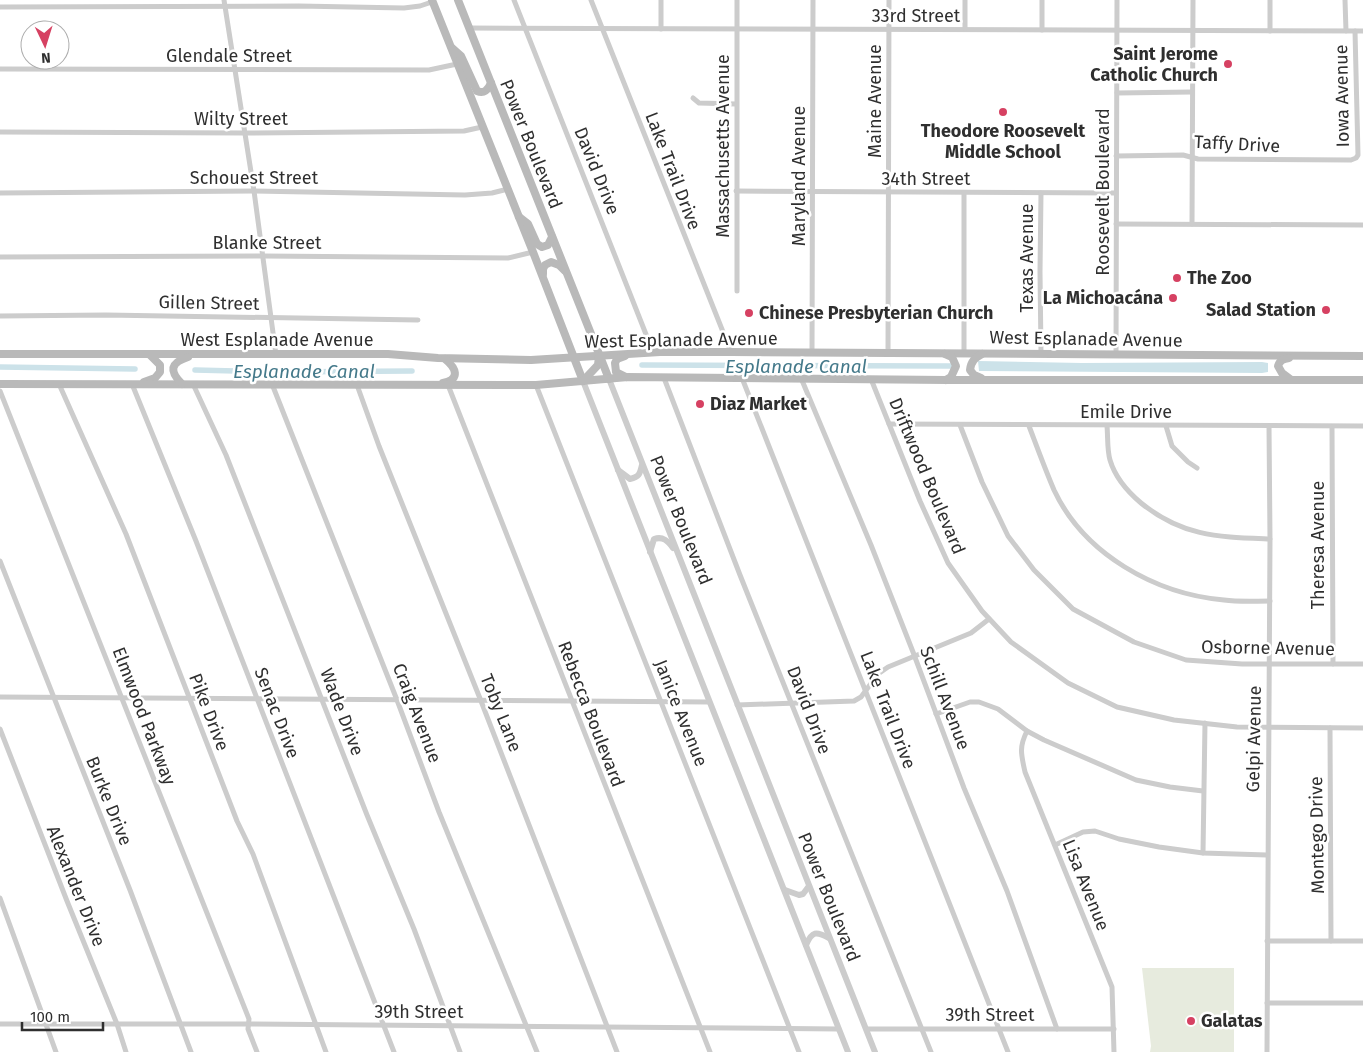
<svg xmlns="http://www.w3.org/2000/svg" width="1363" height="1052" font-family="'Fira Sans',sans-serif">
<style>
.green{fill:#e7ebde}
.water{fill:#cce2e9}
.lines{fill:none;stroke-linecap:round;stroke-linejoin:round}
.canal{stroke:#cce2e9;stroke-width:5.5}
.minor{stroke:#ccc;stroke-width:5}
.tertiary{stroke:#ccc;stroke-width:6}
.secondary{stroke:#b9b9b9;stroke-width:8}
.poi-dot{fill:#d64162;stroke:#fff;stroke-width:2}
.labels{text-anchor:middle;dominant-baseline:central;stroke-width:5;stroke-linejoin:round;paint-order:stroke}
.street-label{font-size:18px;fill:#2f2f2f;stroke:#fff}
.poi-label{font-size:18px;font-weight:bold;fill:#2f2f2f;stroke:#fff;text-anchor:start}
.water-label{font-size:19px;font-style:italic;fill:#44798a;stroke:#fff}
</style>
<rect width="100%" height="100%" fill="#fff"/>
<path class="green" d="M1142 968H1234V1052H1150L1151 1046Z"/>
<path class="water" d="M978 361 1082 363 1262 362 1268 363V372L1262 373 979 371Z"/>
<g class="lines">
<g class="canal">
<path d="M642 365 951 366"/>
<path d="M0 367 135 369"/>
<path d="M195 370 272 372 412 371"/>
</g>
<g class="minor">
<path d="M224 0 254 191 276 355"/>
<path d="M514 0 653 352"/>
<path d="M591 0 731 352"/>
<path d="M1270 0V31"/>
<path d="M1345 0 1346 31"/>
<path d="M0 7 299 6 404 8 420 6 432 2"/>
<path d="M469 28 1363 31"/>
<path d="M661 29V0"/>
<path d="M965 29V0"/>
<path d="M1042 30V0"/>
<path d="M0 69 429 70 457 64"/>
<path d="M1117 93 1192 92"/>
<path d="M693 98 699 103 736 104"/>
<path d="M0 132 245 133 464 131 482 127"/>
<path d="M1116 156 1183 155 1198 159 1351 160 1356 158 1358 155 1355 31"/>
<path d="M736 191 1116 193"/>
<path d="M0 193 254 191 465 195 492 193 508 189"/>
<path d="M1041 193 1040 272 1041 353"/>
<path d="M1116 224 1363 225"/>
<path d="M1192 224 1193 0"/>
<path d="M0 257 263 256 508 258 533 252"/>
<path d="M737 291V0"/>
<path d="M0 316 106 315 418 320"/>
<path d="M812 353 813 0"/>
<path d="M888 353 889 0"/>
<path d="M964 353V193"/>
<path d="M1116 354 1117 0"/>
<path d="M664 378 740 575 931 1052"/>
<path d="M742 378 1008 1052"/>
<path d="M801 378 871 545 913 652 964 788 1007 891 1057 1029"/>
<path d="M871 379 920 501 948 563 982 611 1011 642 1068 683 1117 707 1174 720 1237 727 1363 728"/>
<path d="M59 384 126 534 237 821 253 854 326 1052"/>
<path d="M132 384 196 541 394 1052"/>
<path d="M193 384 226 455 367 815 414 929 460 1052"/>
<path d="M272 384 397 700 439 812 537 1052"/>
<path d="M357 385 379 446 481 701 617 1052"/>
<path d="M448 385 710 1052"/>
<path d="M536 385 799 1052"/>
<path d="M0 391 249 1019 248 1029 257 1052"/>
<path d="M889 424 1363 426"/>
<path d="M960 425 982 482 1008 536 1034 570 1073 609 1134 642 1186 660 1242 664H1363"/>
<path d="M1029 426C1037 447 1045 469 1054 490 1084 554 1155 594 1224 600 1239 602 1254 601 1270 601"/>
<path d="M1107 426C1108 437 1107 450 1110 460 1115 477 1128 492 1141 503 1183 537 1219 537 1270 539"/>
<path d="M1166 426 1172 446 1188 462 1197 468"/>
<path d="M1332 427 1333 664"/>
<path d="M0 561 130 890 191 1052"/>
<path d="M0 697 709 702"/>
<path d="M737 705 854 701 861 697 878 674 888 667 971 633 989 619"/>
<path d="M936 714 970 702H979L998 709 1027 731 1044 740 1136 780 1170 787 1203 791"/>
<path d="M1330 728 1331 941"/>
<path d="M0 729 67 901 117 1024 126 1052"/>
<path d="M1027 731C1019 747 1021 754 1025 772L1112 987 1114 1052"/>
<path d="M1055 845 1083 832 1095 831 1119 839 1159 847 1203 853 1267 855"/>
<path d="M1203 853 1205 723"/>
<path d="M0 898 56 1052"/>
<path d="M1267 941H1363"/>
<path d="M1267 1003H1363"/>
<path d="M0 1024H249L838 1029"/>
<path d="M866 1029H1114"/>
<path d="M1267 1052 1270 539 1269 426"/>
</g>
<g class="tertiary">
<path d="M609 379 875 1052"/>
<path d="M583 381 848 1052"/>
<path d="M618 470 630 479C639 477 640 474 642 465"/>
<path d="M650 552 654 539C663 536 668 541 673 548"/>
<path d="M785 890 799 895 803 894 809 886"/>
<path d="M806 945C812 931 816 931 829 938"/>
</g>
<g class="secondary">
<path d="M432 0 533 252 583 381"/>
<path d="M458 0 609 379"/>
<path d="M452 48 461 56 477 91C484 94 488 90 491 83"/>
<path d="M519 217 528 224 537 244 542 247 548 245 552 237"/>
<path d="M543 274V269L545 265 551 262 559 265 565 271"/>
<path d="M0 354H388L438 358 531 360 660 352H731L1363 356"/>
<path d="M945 354 952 357 956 366 951 377 946 380"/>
<path d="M625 356 617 359 615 363 616 372 626 377"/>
<path d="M1289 358C1283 359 1280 360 1278 366L1282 373 1290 379"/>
<path d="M981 378 974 375 970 370C971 361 975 358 982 354"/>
<path d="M583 381 598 365 599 356"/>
<path d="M144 382 155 378 160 372V365L150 355"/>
<path d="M443 383C461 379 456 368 445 359"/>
<path d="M0 384 536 385 628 377 946 380H1363"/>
<path d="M182 384C169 371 170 363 188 357"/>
</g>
</g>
<g class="poi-dot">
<circle cx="1228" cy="64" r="5"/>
<circle cx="1003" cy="112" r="5"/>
<circle cx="1177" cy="278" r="5"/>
<circle cx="1173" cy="298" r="5"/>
<circle cx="1326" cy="310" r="5"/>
<circle cx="749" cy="313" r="5"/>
<circle cx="700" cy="404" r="5"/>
<circle cx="1191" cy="1021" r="5"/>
</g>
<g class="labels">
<g class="street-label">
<text x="916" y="16">33rd Street</text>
<text x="229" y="56">Glendale Street</text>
<text transform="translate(1342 96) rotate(-91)">Iowa Avenue</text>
<text transform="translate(875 101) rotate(-90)">Maine Avenue</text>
<text x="241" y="119">Wilty Street</text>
<text transform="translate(531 144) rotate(68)">Power Boulevard</text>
<text transform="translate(1237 144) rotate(3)">Taffy Drive</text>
<text transform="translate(723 146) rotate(-90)">Massachusetts Avenue</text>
<text transform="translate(597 171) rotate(68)">David Drive</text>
<text transform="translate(673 171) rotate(69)">Lake Trail Drive</text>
<text transform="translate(799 176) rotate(-90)">Maryland Avenue</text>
<text x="254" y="178">Schouest Street</text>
<text x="926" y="179">34th Street</text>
<text transform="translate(1103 192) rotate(-90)">Roosevelt Boulevard</text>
<text x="267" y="243">Blanke Street</text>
<text transform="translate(1027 258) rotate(-90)">Texas Avenue</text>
<text transform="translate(209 303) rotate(1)">Gillen Street</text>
<text transform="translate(1086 339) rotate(1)">West Esplanade Avenue</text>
<text x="277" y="340">West Esplanade Avenue</text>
<text transform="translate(681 340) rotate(-1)">West Esplanade Avenue</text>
<text x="1126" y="412">Emile Drive</text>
<text transform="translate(927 476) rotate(67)">Driftwood Boulevard</text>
<text transform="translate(681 520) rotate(68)">Power Boulevard</text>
<text transform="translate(1318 545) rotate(-90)">Theresa Avenue</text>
<text transform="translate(1268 648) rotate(1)">Osborne Avenue</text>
<text transform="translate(945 698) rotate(69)">Schill Avenue</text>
<text transform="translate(809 710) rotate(69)">David Drive</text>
<text transform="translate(888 710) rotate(69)">Lake Trail Drive</text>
<text transform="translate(209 712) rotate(69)">Pike Drive</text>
<text transform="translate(342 712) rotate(69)">Wade Drive</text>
<text transform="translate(277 713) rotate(69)">Senac Drive</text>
<text transform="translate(417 713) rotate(69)">Craig Avenue</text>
<text transform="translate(501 713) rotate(68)">Toby Lane</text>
<text transform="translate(681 713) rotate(68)">Janice Avenue</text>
<text transform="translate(591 714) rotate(69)">Rebecca Boulevard</text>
<text transform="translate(144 716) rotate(69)">Elmwood Parkway</text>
<text transform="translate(1254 739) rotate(-89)">Gelpi Avenue</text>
<text transform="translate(109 801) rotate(68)">Burke Drive</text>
<text transform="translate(1317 835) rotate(-91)">Montego Drive</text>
<text transform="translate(1086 885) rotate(68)">Lisa Avenue</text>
<text transform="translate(76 886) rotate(68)">Alexander Drive</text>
<text transform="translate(829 897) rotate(68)">Power Boulevard</text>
<text x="419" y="1012">39th Street</text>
<text x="990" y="1015">39th Street</text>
</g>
<g class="poi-label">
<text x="1218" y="54" text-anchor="end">Saint Jerome<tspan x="1218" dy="21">Catholic Church</tspan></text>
<text x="1003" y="131" text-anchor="middle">Theodore Roosevelt<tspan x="1003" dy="21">Middle School</tspan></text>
<text x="1187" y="278">The Zoo</text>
<text x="1163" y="298" text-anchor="end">La Michoacána</text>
<text x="1316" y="310" text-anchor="end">Salad Station</text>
<text x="759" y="313">Chinese Presbyterian Church</text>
<text x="710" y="404">Diaz Market</text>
<text x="1201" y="1021">Galatas</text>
</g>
<g class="water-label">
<text x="796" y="366">Esplanade Canal</text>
<text x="304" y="371">Esplanade Canal</text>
</g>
</g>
<g transform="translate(45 45) rotate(176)"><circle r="24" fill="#ffffff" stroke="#acacac"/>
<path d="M0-4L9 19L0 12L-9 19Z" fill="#d64162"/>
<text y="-8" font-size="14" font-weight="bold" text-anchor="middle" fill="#2f2f2f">N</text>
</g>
<path d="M22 1022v8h81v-8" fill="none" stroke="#2f2f2f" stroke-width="2.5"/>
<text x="30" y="1022" font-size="15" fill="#2f2f2f" stroke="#ffffff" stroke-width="4" paint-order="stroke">100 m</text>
</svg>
